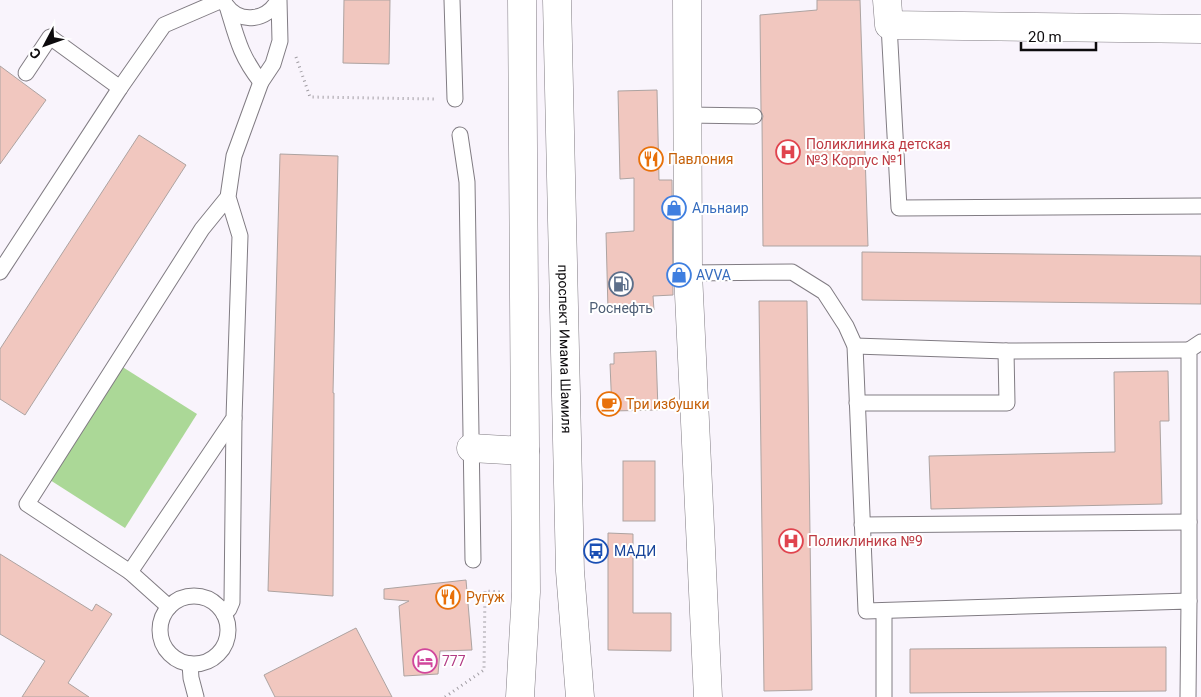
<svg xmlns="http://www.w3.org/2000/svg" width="1201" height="697" font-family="Roboto,sans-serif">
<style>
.green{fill:#abd897}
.building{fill:#f1c7bf;stroke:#ada3a1}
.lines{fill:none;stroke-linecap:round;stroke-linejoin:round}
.service-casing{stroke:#817c83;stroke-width:17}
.minor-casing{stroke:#817c83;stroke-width:29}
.primary-casing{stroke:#817c83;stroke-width:29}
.path{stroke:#a09ca2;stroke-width:3;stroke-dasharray:1 4;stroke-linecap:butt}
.service{stroke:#fff;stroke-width:15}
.minor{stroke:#fff;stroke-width:28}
.primary{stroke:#fff;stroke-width:28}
.labels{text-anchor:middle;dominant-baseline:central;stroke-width:4;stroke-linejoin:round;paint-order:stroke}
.health-label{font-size:14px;fill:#be3a42;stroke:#fff;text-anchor:start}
.food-label{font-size:14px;fill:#c56008;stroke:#fff;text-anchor:start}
.shop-label{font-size:14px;fill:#366cbe;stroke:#fff;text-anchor:start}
.service-label{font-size:14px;fill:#4e5e75;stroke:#fff}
.street-label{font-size:14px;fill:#0d0b0d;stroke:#fff}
.transit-label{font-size:14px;fill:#164399;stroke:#fff;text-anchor:start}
.hotel-label{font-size:14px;fill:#b23c85;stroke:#fff;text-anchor:start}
</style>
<rect width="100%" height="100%" fill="#f9f4fc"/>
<path class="green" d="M121 366 197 414 125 528 50 480Z"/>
<g class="building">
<path d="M344 0H390L389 64 343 63Z"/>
<path d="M817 0H860L868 246H763L762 121 763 116 761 111 760 15 817 10Z"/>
<path d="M0 66 46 100 0 164Z"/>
<path d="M657 90 659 180H672L673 295 653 296 654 310H608L606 233 634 231V178L620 179 618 91Z"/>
<path d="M139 135 186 165 25 415 0 399V349Z"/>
<path d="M280 154 338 156 333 393H334L333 596 268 591Z"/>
<path d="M862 252 1201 256V304L862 300Z"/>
<path d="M759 301H807L812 690 764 691Z"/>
<path d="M656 351 658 410 612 411 610 364H614V353Z"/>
<path d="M1168 371 1169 421H1160L1162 504 931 509 929 456 1115 452 1114 372Z"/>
<rect x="623" y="461" width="32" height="60"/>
<path d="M608 533 633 534V613H671V651L608 650Z"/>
<path d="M0 554 92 611 96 604 112 614 68 683 89 697H22L45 661 0 634Z"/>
<path d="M466 580 472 650 440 651 438 674 404 676 399 606 409 601 384 599V589Z"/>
<path d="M356 628 392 697H275L264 675Z"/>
<path d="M1166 647V691L910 693V649Z"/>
</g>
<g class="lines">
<g class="service-casing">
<g id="service">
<path d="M452 0 455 99"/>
<path d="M226 5C240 25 268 20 278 0"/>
<path d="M228 9C237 39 241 57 261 82"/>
<path d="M889 25 899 208 1201 206"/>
<path d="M26 73 50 37 120 88"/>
<path d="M687 115 754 116"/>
<path d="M460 135 467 182 473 560"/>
<path d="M228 197 240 236 234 418 130 572 27 504 202 229 228 197 234 156 261 82 273 64 280 41 279 0"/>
<path d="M0 272 120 88 164 25 222 0"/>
<path d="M688 273 792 272 824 292 846 326 855 346 866 611 1189 601 1188 697"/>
<path d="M855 346 1006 351"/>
<path d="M857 403H1007L1006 351 1189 350"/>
<path d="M862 525 1189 522"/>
<path d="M130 572 169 607"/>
<circle cx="194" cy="630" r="34"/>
<path d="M1189 601V350L1201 342"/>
<path d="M224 614 229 609 232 602 234 418"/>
<path d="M190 664 191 678 196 697"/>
<path d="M884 697V611"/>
</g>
</g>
<g class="minor-casing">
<g id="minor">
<path d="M687 0 688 273 708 697"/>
<path d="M887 0 889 25 1201 29"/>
<path d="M471 448 525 451"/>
</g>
</g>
<g class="primary-casing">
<g id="primary">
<path id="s1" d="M557 0 570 571 580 697"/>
<path d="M520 697 526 592 522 0"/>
</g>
</g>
<g class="path">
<path d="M296 57 310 97 437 99"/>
<path d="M445 697 484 670 485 591 501 592"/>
</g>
<use href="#service" class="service"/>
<use href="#minor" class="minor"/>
<use href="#primary" class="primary"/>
</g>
<defs>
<g id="hospital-ring" transform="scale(1.25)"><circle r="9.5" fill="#fff" stroke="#e0444e" stroke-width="1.5"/><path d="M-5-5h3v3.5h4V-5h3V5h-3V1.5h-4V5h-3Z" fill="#e0444e"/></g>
<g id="restaurant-ring" transform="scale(1.25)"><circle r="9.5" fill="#fff" stroke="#e8710a" stroke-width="1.5"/><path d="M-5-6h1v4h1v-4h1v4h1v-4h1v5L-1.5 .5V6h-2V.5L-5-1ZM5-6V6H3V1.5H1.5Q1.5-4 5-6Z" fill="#e8710a"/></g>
<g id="shop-ring" transform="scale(1.25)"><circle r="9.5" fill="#fff" stroke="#3f7fe0" stroke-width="1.5"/><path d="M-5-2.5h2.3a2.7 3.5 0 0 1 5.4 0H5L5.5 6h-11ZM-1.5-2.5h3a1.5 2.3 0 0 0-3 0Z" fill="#3f7fe0"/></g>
<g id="fuel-ring" transform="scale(1.25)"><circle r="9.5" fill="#fff" stroke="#5c6f8a" stroke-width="1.5"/><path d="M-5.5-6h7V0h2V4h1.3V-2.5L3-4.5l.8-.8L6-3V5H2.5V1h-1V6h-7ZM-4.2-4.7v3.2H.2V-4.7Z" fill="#5c6f8a"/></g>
<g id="cafe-ring" transform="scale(1.25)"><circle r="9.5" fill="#fff" stroke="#e8710a" stroke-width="1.5"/><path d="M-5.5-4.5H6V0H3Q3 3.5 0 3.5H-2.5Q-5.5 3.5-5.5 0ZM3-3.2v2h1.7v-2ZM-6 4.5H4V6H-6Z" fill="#e8710a"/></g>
<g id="bus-ring" transform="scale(1.25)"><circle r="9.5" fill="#fff" stroke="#1a4fb4" stroke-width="1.5"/><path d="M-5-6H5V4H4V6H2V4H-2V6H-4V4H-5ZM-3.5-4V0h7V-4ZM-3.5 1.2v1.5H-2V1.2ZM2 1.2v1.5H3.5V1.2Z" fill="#1a4fb4"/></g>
<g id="hotel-ring" transform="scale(1.25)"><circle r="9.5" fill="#fff" stroke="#d1479c" stroke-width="1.5"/><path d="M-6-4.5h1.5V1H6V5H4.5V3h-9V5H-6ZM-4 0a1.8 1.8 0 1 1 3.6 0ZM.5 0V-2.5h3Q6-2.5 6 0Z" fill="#d1479c"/></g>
</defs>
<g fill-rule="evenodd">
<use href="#hospital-ring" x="788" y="152"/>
<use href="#restaurant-ring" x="651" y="159"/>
<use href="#shop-ring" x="674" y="208"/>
<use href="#shop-ring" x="679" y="275"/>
<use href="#fuel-ring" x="621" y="284"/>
<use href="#cafe-ring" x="609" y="404"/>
<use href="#hospital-ring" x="791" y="541"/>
<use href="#bus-ring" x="596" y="551"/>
<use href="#restaurant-ring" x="448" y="597"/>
<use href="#hotel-ring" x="425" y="661"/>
</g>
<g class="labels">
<g class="health-label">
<text x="806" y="144">Поликлиника детская<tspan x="806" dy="16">№3 Корпус №1</tspan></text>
<text x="808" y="541">Поликлиника №9</text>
</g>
<g class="food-label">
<text x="668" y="159">Павлония</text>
<text x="626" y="404">Три избушки</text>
<text x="466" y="597">Ругуж</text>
</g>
<g class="shop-label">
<text x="692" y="208">Альнаир</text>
<text x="696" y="275">AVVA</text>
</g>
<g class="service-label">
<text x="621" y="308">Роснефть</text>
</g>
<g class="street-label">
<text stroke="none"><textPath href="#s1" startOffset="349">проспект Имама Шамиля</textPath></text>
</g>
<g class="transit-label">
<text x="614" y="551">МАДИ</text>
</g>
<g class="hotel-label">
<text x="442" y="661">777</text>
</g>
</g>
<g transform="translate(45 45) rotate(229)" stroke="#ffffff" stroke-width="4" paint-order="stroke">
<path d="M0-4L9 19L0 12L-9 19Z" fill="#0d0b0d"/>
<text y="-8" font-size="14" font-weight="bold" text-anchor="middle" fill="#0d0b0d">С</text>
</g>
<path d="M1021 42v8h75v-8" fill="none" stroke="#0d0b0d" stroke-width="2.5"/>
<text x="1028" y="42" font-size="15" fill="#0d0b0d" stroke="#ffffff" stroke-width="4" paint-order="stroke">20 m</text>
</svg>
